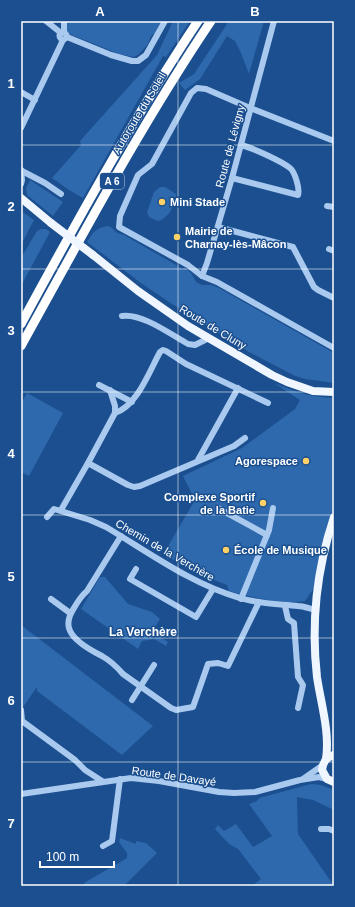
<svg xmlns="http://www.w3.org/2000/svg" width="355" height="907" font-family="Helvetica,sans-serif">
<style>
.green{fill:#2e69ad}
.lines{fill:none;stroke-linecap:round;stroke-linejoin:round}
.minor{stroke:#a9c9ee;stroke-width:6}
.major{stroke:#f0f6ff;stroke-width:8}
.highway{stroke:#fff;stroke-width:9}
.major-bridge{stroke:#f0f6ff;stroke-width:8}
.grid{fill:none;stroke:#fff;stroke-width:1;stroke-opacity:0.55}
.poi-dot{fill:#ffd166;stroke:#1b4f8f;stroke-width:1.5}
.labels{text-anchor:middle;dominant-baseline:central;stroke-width:3;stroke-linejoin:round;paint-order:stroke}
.shield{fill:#1b4f8f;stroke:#bbcadd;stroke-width:1}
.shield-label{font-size:10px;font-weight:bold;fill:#fff}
.street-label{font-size:11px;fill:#fff;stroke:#1b4f8f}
.poi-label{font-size:11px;font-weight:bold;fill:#fff;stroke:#1b4f8f;text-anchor:start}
.neighbourhood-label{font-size:12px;font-weight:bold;fill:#fff;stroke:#1b4f8f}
.neatline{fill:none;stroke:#fff;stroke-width:1.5}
.grid-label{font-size:13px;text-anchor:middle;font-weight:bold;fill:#fff}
</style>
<rect width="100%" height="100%" fill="#1b4f8f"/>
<g class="green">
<path d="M67 21H88L92 23 96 21H161L155 33 151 36 148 44 139 54 134 57 119 54 67 33Z"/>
<path d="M173 21H190L166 57 163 56 83 198 69 190 52 178 81 145 80 141 157 55Z"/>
<path d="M229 21H264L249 74 241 53 235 41 227 36 200 79 185 90 179 83 194 74Z"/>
<path d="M30 180 63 202 53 216 27 195 26 188Z"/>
<path d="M160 187H165L176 194C176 204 168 219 158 221L149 217 147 212 154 192Z"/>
<path d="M21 211 34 220 21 245Z"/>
<path d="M108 226 112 228 117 233 124 235 183 269 184 267 191 273 196 282 202 285H211L219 288 334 353V383L305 379 295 376 249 352 169 302 141 283 87 242C94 231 96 228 108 226Z"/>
<path d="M41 229H46L50 232 21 286V258L37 231Z"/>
<path d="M274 383C296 392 310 397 334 398V507L327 525 318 561 314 588 305 601C284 605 250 597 229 591L227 585 204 576 172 559H167L171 551 167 548 195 500 183 476 242 448 295 409 300 400Z"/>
<path d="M27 393 63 413 29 476 21 472V404Z"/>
<path d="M100 577H105L128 604 152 612 160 619 152 632 168 642 166 646 154 639 142 641 138 649 81 609Z"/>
<path d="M21 625 153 726 122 755 37 691V687L21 710Z"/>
<path d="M311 784 321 785 334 790V810L313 800 297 797 298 834 334 886H252L261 879 238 849 229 844 215 829 218 825 224 831 236 824 253 847 272 836 249 804 257 801 259 798Z"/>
<path d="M120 838 136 844V841L146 843 157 853 124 886H86L84 883 127 858V853L119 842Z"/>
</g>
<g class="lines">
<g class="minor">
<path d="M46 21 61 33"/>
<path d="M64 32V21"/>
<circle cx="63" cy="36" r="3.5"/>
<path d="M67 37 111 55 132 61H138L146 55 165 21"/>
<path d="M21 92 35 100"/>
<path d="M21 128 63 40"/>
<path d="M334 141 250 108 206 89 197 88 191 93 152 164 138 175 120 216 119 227 188 265 202 276 217 282 334 348"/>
<path d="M21 170 22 180 21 184"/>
<path d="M22 171 45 183 61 194"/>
<path d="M232 178 298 195C300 189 295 172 290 168 281 161 253 148 241 145"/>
<path d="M327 206 334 207"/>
<path d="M218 227 293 247 314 287 318 290 334 298"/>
<path d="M329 249 334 251"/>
<path d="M202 276 207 263 232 178 274 21"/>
<path d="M122 316C142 313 170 334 188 344L195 345 209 338"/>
<path d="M99 385 132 402"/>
<path d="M115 413C137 406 149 372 160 352L163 350 166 351 186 364 268 403"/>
<path d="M198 460 238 388"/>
<path d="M88 463 115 413V406L110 390"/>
<path d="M218 508 267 535"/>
<path d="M61 510 88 463 128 485 134 487 140 486 234 446 245 438"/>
<path d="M47 517 54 509 90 520 106 527C148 552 193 585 240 598 259 604 279 604 298 606 304 606 310 609 316 610"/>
<path d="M121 536 87 591C81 596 78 601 74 608 70 614 67 621 69 628 72 640 92 651 102 656 109 660 117 667 123 674L171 708 176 710 193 707 208 664 218 663 228 666 259 602"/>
<path d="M136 569 130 579 196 617 213 589"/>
<path d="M51 599 70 613"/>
<path d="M241 599 269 530 273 508"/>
<path d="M285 606 288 619 294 623 298 677 303 685 298 708"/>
<path d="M132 700 154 665"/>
<path d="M21 710 22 721 75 760 85 770 102 781"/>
<path d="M303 779 323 765"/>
<path d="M21 794 131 778 159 781 219 792 234 793 255 792 300 780 319 777 327 779"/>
<path d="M321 829H329L334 831"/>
<path d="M103 846 112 841 120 779"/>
</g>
<g class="major">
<path d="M21 198 51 223"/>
<path d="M93 255 138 291 188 326 272 375 287 382 313 391 334 392"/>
<path d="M334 755C326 757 323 762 322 770L327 779 334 782"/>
<path d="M326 759C330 732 321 704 317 677 311 624 317 568 334 517"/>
</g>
<g class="highway">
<path d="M21 324C77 221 133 119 198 21"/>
<path d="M21 346C82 236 141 125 211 21"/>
</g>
<path class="major-bridge" d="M51 223 93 255"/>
</g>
<path class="grid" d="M178 21V886M21 145H334M21 269H334M21 392H334M21 515H334M21 638H334M21 762H334"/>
<g class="poi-dot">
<circle cx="162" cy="202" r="4"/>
<circle cx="177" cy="237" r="4"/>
<circle cx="306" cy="461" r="4"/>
<circle cx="263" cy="503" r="4"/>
<circle cx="226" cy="550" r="4"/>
</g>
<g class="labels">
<rect class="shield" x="100" y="173" width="24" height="16" rx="3"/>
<g class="shield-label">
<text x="112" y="181">A 6</text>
</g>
<g class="street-label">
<text transform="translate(139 113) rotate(-59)">Autoroute du Soleil</text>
<text transform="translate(230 146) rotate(-75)">Route de Lévigny</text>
<text transform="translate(213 327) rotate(31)">Route de Cluny</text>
<text transform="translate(165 550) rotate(30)">Chemin de la Verchère</text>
<text transform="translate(174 776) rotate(8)">Route de Davayé</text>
</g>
<g class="poi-label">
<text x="170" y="202">Mini Stade</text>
<text x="185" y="231">Mairie de<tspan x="185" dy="13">Charnay-lès-Mâcon</tspan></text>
<text x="298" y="461" text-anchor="end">Agorespace</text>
<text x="255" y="497" text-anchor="end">Complexe Sportif<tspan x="255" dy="13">de la Batie</tspan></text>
<text x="234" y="550">École de Musique</text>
</g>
<g class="neighbourhood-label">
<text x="143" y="632">La Verchère</text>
</g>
</g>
<rect width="355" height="907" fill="none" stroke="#1b4f8f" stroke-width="44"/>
<path d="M40 861v6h74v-6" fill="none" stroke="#ffffff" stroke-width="2"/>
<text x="46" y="861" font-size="12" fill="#ffffff" stroke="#1b4f8f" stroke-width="3" paint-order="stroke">100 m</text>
<rect x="22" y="22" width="311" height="863" class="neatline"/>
<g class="grid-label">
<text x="100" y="16">A</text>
<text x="255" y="16">B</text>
<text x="11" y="88">1</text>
<text x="11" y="211">2</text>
<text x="11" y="335">3</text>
<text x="11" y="458">4</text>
<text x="11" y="581">5</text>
<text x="11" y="705">6</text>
<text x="11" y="828">7</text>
</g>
</svg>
